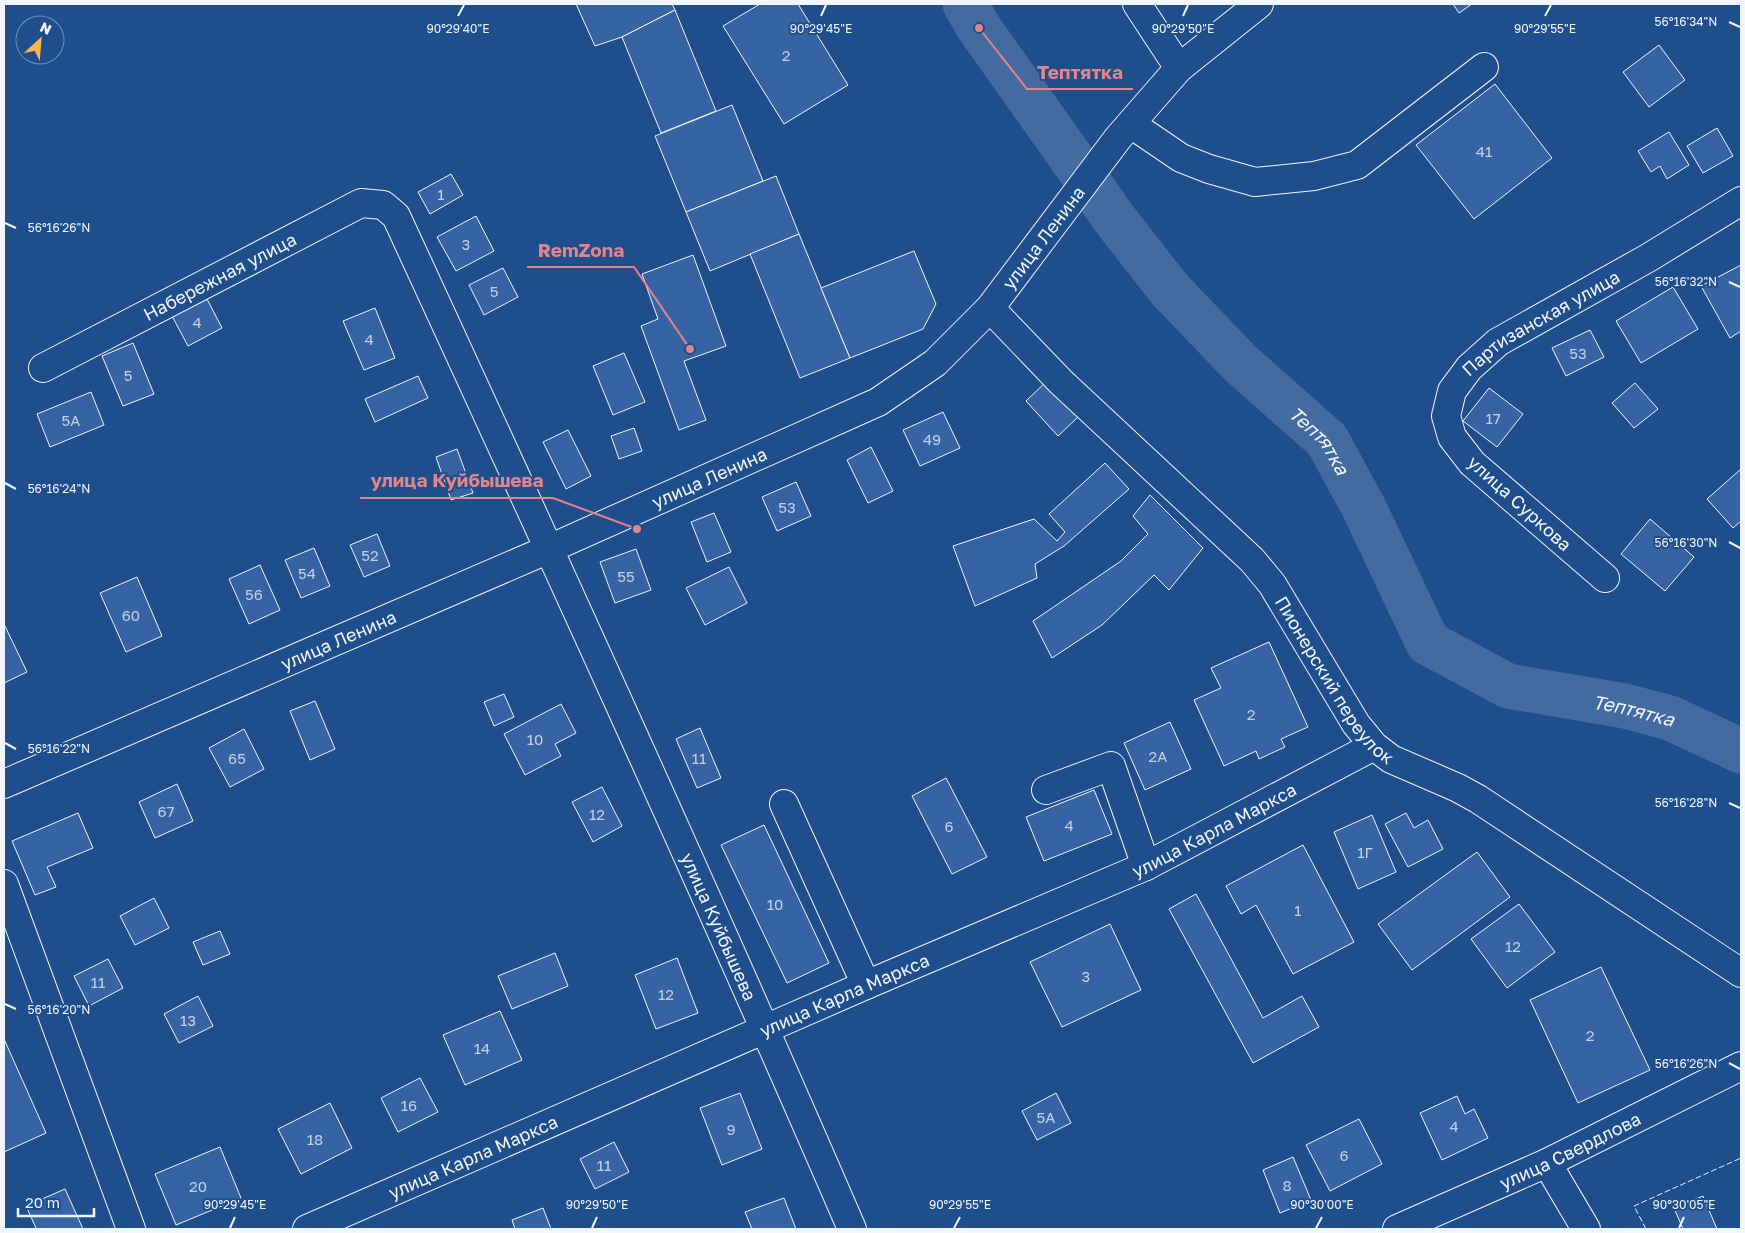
<svg xmlns="http://www.w3.org/2000/svg" width="1745" height="1233" font-family="'Golos Text',sans-serif">
<style>
.lines{fill:none;stroke-linecap:round;stroke-linejoin:round}
.river{stroke:#446ba0;stroke-width:45}
.building{fill:#3563a3;stroke:#f2f6ff}
.minor-casing{stroke:#f2f6ff;stroke-width:30}
.major-casing{stroke:#f2f6ff;stroke-width:30}
.minor{stroke:#1f4e8c;stroke-width:28}
.major{stroke:#1f4e8c;stroke-width:28}
.fence{stroke:#f2f6ff;stroke-width:1;stroke-dasharray:6 2.5;stroke-linecap:butt}
.ticks{fill:none;stroke:#f2f6ff;stroke-width:2}
.labels{text-anchor:middle;dominant-baseline:central;stroke-width:4;stroke-linejoin:round;paint-order:stroke}
.number-label{font-size:15px;fill:#c3d1e8}
.street-label{font-size:18px;fill:#f2f6ff;stroke:#1f4e8c}
.water-label{font-size:19px;font-style:italic;fill:#f2f6ff;stroke:#1f4e8c}
.ticks-label{font-size:12px;text-anchor:middle;fill:#f2f6ff;stroke:#1f4e8c;stroke-width:4;stroke-linejoin:round;paint-order:stroke}
.leader{fill:none;stroke:#e38589;stroke-width:2}
.callout-dot{fill:#e38589;stroke:#1f4e8c;stroke-width:2}
.callout-label{font-size:19px;text-anchor:middle;font-weight:bold;fill:#e38589;stroke:#1f4e8c;stroke-width:4;stroke-linejoin:round;paint-order:stroke}
</style>
<rect width="100%" height="100%" fill="#1f4e8c"/>
<g class="lines">
<path class="river" id="s1" d="M965 4 979 28 1116 221 1170 290 1241 364 1327 440 1364 508 1428 643 1508 686 1625 706 1670 718 1741 751"/>
</g>
<g class="building">
<path d="M576 4H672L675 10 622 37 595 46Z"/>
<path d="M760 4H798L848 85 784 124 723 26Z"/>
<path d="M1453 4H1472L1459 13Z"/>
<path d="M675 10 716 111 661 133 622 37Z"/>
<path d="M1659 45 1685 80 1649 107 1623 72Z"/>
<path d="M1495 84 1552 158 1474 219 1416 145Z"/>
<path d="M732 105 763 181 686 212 655 136Z"/>
<path d="M1717 128 1733 156 1703 173 1687 146Z"/>
<path d="M1669 132 1689 165 1667 179 1660 166 1651 172 1638 151Z"/>
<path d="M451 174 463 195 430 214 418 192Z"/>
<path d="M776 176 799 234 710 271 686 212Z"/>
<path d="M476 216 494 251 456 271 437 237Z"/>
<path d="M799 234 850 358 800 378 750 254Z"/>
<path d="M914 251 936 304 923 329 850 358 821 288Z"/>
<path d="M693 255 726 346 684 361 706 420 679 430 641 326 658 319 642 274Z"/>
<path d="M1741 265V331L1730 338 1701 286Z"/>
<path d="M503 268 518 297 484 315 469 285Z"/>
<path d="M1673 287 1698 329 1641 363 1616 321Z"/>
<path d="M207 299 222 328 188 346 172 316Z"/>
<path d="M375 308 395 358 364 370 343 321Z"/>
<path d="M1590 330 1604 357 1566 376 1552 348Z"/>
<path d="M133 343 154 394 123 406 102 356Z"/>
<path d="M624 353 645 402 613 415 593 366Z"/>
<path d="M418 376 428 398 375 422 365 399Z"/>
<path d="M1047 381 1079 416 1058 436 1026 401Z"/>
<path d="M1635 383 1658 409 1634 428 1612 403Z"/>
<path d="M1489 388 1523 414 1497 447 1463 421Z"/>
<path d="M91 392 104 425 50 447 37 414Z"/>
<path d="M943 412 960 448 920 466 903 430Z"/>
<path d="M634 428 642 451 619 459 611 436Z"/>
<path d="M568 430 591 476 566 489 543 442Z"/>
<path d="M871 447 893 491 868 503 847 460Z"/>
<path d="M457 449 473 493 451 500 436 457Z"/>
<path d="M1105 463 1129 489 1064 546 1035 564 1037 578 975 606 953 546 1034 519 1057 541 1065 532 1049 514Z"/>
<path d="M1741 469V521L1733 528 1707 499Z"/>
<path d="M796 482 811 516 777 531 762 497Z"/>
<path d="M1150 495 1203 548 1169 590 1154 575 1102 625 1052 658 1033 621 1121 561 1148 534 1133 516Z"/>
<path d="M714 513 731 552 707 562 691 522Z"/>
<path d="M1650 519 1694 557 1665 591 1621 554Z"/>
<path d="M377 534 390 566 364 577 350 545Z"/>
<path d="M314 548 330 586 301 598 285 560Z"/>
<path d="M636 549 651 590 615 603 600 562Z"/>
<path d="M260 565 280 610 249 624 229 579Z"/>
<path d="M729 567 747 603 705 625 686 588Z"/>
<path d="M137 577 162 636 126 652 100 593Z"/>
<path d="M4 624 27 672 4 683Z"/>
<path d="M1269 642 1308 727 1281 739 1285 747 1259 759 1256 751 1224 766 1194 700 1221 688 1211 668Z"/>
<path d="M504 694 514 717 494 726 484 702Z"/>
<path d="M315 701 335 749 310 760 290 711Z"/>
<path d="M561 704 576 733 555 744 561 756 525 775 504 734Z"/>
<path d="M1170 722 1191 769 1145 790 1124 743Z"/>
<path d="M700 728 721 778 697 788 676 739Z"/>
<path d="M244 729 264 769 230 787 209 748Z"/>
<path d="M946 778 987 857 952 874 912 796Z"/>
<path d="M177 784 193 821 155 838 139 802Z"/>
<path d="M602 787 622 826 593 842 572 802Z"/>
<path d="M1094 790 1112 834 1044 861 1026 817Z"/>
<path d="M78 813 93 848 47 867 56 887 35 895 12 841Z"/>
<path d="M1406 813 1414 828 1428 820 1443 849 1408 867 1385 824Z"/>
<path d="M1372 815 1396 872 1358 889 1334 832Z"/>
<path d="M764 825 829 963 787 983 721 845Z"/>
<path d="M1303 845 1354 942 1293 974 1256 905 1241 914 1226 886Z"/>
<path d="M1477 852 1510 897 1412 970 1378 924Z"/>
<path d="M1196 894 1263 1018 1302 996 1319 1027 1253 1063 1169 909Z"/>
<path d="M154 898 169 928 135 945 120 916Z"/>
<path d="M1519 904 1555 952 1507 988 1471 939Z"/>
<path d="M1110 924 1141 990 1062 1027 1030 962Z"/>
<path d="M220 931 230 954 203 965 193 942Z"/>
<path d="M555 953 568 986 512 1009 498 976Z"/>
<path d="M677 958 698 1013 656 1029 635 975Z"/>
<path d="M108 959 123 988 89 1006 74 976Z"/>
<path d="M1601 967 1650 1070 1578 1103 1530 1000Z"/>
<path d="M198 996 213 1026 179 1043 164 1014Z"/>
<path d="M500 1011 522 1060 465 1085 443 1035Z"/>
<path d="M4 1039 46 1133 4 1152Z"/>
<path d="M420 1078 438 1112 398 1132 381 1098Z"/>
<path d="M740 1093 762 1149 722 1165 700 1108Z"/>
<path d="M1056 1093 1071 1123 1037 1140 1022 1111Z"/>
<path d="M1457 1096 1465 1114 1474 1109 1488 1138 1442 1160 1420 1113Z"/>
<path d="M330 1103 352 1148 301 1174 278 1129Z"/>
<path d="M1359 1119 1382 1164 1330 1191 1306 1145Z"/>
<path d="M614 1142 629 1172 595 1189 580 1159Z"/>
<path d="M220 1147 241 1198 176 1225 155 1174Z"/>
<path d="M1293 1157 1311 1200 1280 1213 1263 1170Z"/>
<path d="M65 1189 83 1229H33L36 1228 26 1206Z"/>
<path d="M1703 1196 1717 1229H1683L1674 1208Z"/>
<path d="M784 1198 796 1229H752L745 1212Z"/>
<path d="M543 1208 551 1229H515L512 1220Z"/>
</g>
<g class="lines">
<g class="minor-casing">
<g id="minor">
<path d="M1137 4 1179 68"/>
<path d="M1131 124 1181 158 1209 169 1255 182 1314 176 1357 165 1484 67"/>
<path id="s2" d="M990 308 1061 382 1252 560 1272 584 1356 724 1374 746 1391 759 1458 788 1478 799 1741 973"/>
<path id="s3" d="M43 368 361 203 383 205 396 216C551 552 705 889 852 1229"/>
<path id="s4" d="M1605 578 1472 463 1452 437 1446 416 1452 391 1469 368 1498 342 1648 258 1741 201"/>
<path d="M1046 790 1111 766 1146 866"/>
<path d="M784 804 866 985"/>
<path d="M4 884 131 1229"/>
<path d="M1547 1163 1586 1229"/>
<path id="s5" d="M307 1229 866 985 1146 866 1374 746"/>
</g>
</g>
<g class="major-casing">
<g id="major">
<path id="s6" d="M4 784 549 549 878 402 935 363 990 308 1118 138 1179 68 1259 4"/>
<path id="s7" d="M1397 1229 1547 1163 1741 1066"/>
</g>
</g>
<use href="#minor" class="minor"/>
<use href="#major" class="major"/>
<path class="fence" d="M1646 1229 1634 1206 1741 1158"/>
</g>
<path class="ticks" d="M458 16 464 5M821 16 826 5M1183 16 1188 5M1545 16 1551 5M1729 22 1740 27M5 223 16 228M1729 282 1740 287M5 483 16 489M1729 542 1740 548M5 743 16 749M1729 803 1740 808M5 1004 16 1009M1729 1063 1740 1069M230 1228 235 1217M592 1228 597 1217M954 1228 960 1217M1316 1228 1322 1217M1679 1228 1684 1217"/>
<g class="labels">
<g class="number-label">
<text x="786" y="55">2</text>
<text x="1484" y="151">41</text>
<text x="441" y="194">1</text>
<text x="466" y="244">3</text>
<text x="494" y="291">5</text>
<text x="197" y="322">4</text>
<text x="369" y="339">4</text>
<text x="1578" y="353">53</text>
<text x="128" y="375">5</text>
<text x="1493" y="418">17</text>
<text x="71" y="420">5А</text>
<text x="932" y="439">49</text>
<text x="787" y="507">53</text>
<text x="370" y="555">52</text>
<text x="307" y="573">54</text>
<text x="626" y="576">55</text>
<text x="254" y="594">56</text>
<text x="131" y="615">60</text>
<text x="1251" y="714">2</text>
<text x="535" y="739">10</text>
<text x="1158" y="756">2А</text>
<text x="237" y="758">65</text>
<text x="699" y="758">11</text>
<text x="166" y="811">67</text>
<text x="597" y="814">12</text>
<text x="1069" y="825">4</text>
<text x="949" y="826">6</text>
<text x="1365" y="852">1Г</text>
<text x="775" y="904">10</text>
<text x="1298" y="910">1</text>
<text x="1513" y="946">12</text>
<text x="1086" y="976">3</text>
<text x="98" y="982">11</text>
<text x="666" y="994">12</text>
<text x="188" y="1020">13</text>
<text x="1590" y="1035">2</text>
<text x="482" y="1048">14</text>
<text x="409" y="1105">16</text>
<text x="1046" y="1117">5А</text>
<text x="1454" y="1126">4</text>
<text x="731" y="1129">9</text>
<text x="315" y="1139">18</text>
<text x="1344" y="1155">6</text>
<text x="604" y="1165">11</text>
<text x="1287" y="1185">8</text>
<text x="198" y="1186">20</text>
</g>
<g class="street-label">
<text stroke="none"><textPath href="#s6" startOffset="1189">улица Ленина</textPath></text>
<text stroke="none"><textPath href="#s3" startOffset="199">Набережная улица</textPath></text>
<text stroke="none"><textPath href="#s4" startOffset="370">Партизанская улица</textPath></text>
<text stroke="none"><textPath href="#s6" startOffset="769">улица Ленина</textPath></text>
<text transform="translate(1520 503) rotate(42)">улица Суркова</text>
<text stroke="none"><textPath href="#s6" startOffset="364">улица Ленина</textPath></text>
<text stroke="none"><textPath href="#s2" startOffset="510">Пионерский переулок</textPath></text>
<text stroke="none"><textPath href="#s5" startOffset="991">улица Карла Маркса</textPath></text>
<text stroke="none"><textPath href="#s3" startOffset="1178">улица Куйбышева</textPath></text>
<text stroke="none"><textPath href="#s5" startOffset="586">улица Карла Маркса</textPath></text>
<text stroke="none"><textPath href="#s7" startOffset="190">улица Свердлова</textPath></text>
<text stroke="none"><textPath href="#s5" startOffset="181">улица Карла Маркса</textPath></text>
</g>
<g class="water-label">
<text stroke="none"><textPath href="#s1" startOffset="565">Тептятка</textPath></text>
<text stroke="none"><textPath href="#s1" startOffset="1015">Тептятка</textPath></text>
</g>
</g>
<g class="ticks-label">
<text x="1686" y="26">56°16'34"N</text>
<text x="458" y="33">90°29'40"E</text>
<text x="821" y="33">90°29'45"E</text>
<text x="1183" y="33">90°29'50"E</text>
<text x="1545" y="33">90°29'55"E</text>
<text x="59" y="232">56°16'26"N</text>
<text x="1686" y="286">56°16'32"N</text>
<text x="59" y="493">56°16'24"N</text>
<text x="1686" y="547">56°16'30"N</text>
<text x="59" y="753">56°16'22"N</text>
<text x="1686" y="807">56°16'28"N</text>
<text x="59" y="1014">56°16'20"N</text>
<text x="1686" y="1068">56°16'26"N</text>
<text x="235" y="1209">90°29'45"E</text>
<text x="597" y="1209">90°29'50"E</text>
<text x="960" y="1209">90°29'55"E</text>
<text x="1322" y="1209">90°30'00"E</text>
<text x="1684" y="1209">90°30'05"E</text>
</g>
<path class="leader" d="M979 28L1027 89H1133M690 349L634 267H527M637 529L553 498H360"/>
<g class="callout-dot">
<circle cx="979" cy="28" r="5"/>
<circle cx="690" cy="349" r="5"/>
<circle cx="637" cy="529" r="5"/>
</g>
<g class="callout-label">
<text x="1080" y="79">Тептятка</text>
<text x="581" y="257">RemZona</text>
<text x="457" y="487">улица Куйбышева</text>
</g>
<rect width="1745" height="1233" fill="none" stroke="#f2f6ff" stroke-width="10"/>
<g transform="translate(40 40) rotate(26)"><circle r="24" fill="#1f4e8c" stroke="#7391ba"/>
<path d="M0-4L9 19L0 12L-9 19Z" fill="#ffb74d"/>
<text y="-8" font-size="14" font-weight="bold" text-anchor="middle" fill="#f2f6ff">N</text>
</g>
<path d="M18 1208v8h76v-8" fill="none" stroke="#f2f6ff" stroke-width="2.5"/>
<text x="25" y="1208" font-size="15" fill="#f2f6ff" stroke="#1f4e8c" stroke-width="4" paint-order="stroke">20 m</text>
</svg>
